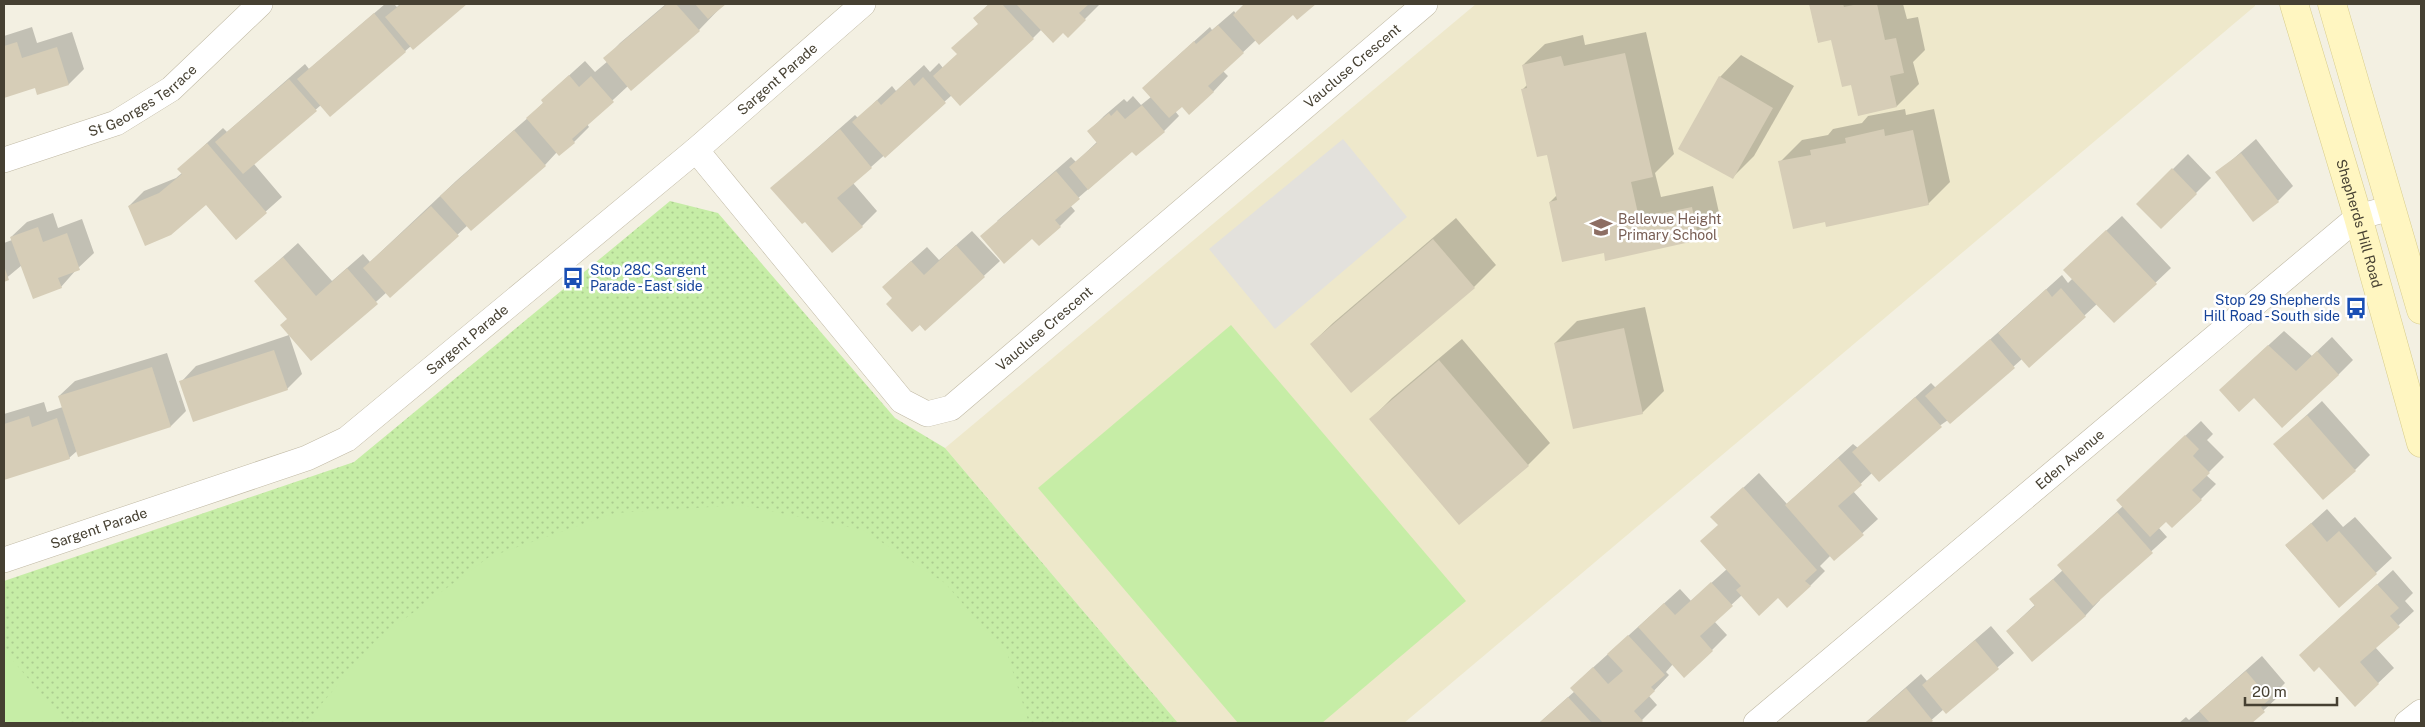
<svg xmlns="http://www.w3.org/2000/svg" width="2425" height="727" font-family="'Public Sans',sans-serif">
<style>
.education{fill:#eee8cb}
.grass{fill:url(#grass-dots)}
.pitch{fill:#c6eda6}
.parking{fill:#e3e1dc}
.shadow{fill:#0003}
.building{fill:#d6cdb7}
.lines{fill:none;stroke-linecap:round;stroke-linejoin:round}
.street-casing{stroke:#c0b9a4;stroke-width:26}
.secondary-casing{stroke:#d8cd8d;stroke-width:29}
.street{stroke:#fff;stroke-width:25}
.secondary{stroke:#fff6c1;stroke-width:28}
.labels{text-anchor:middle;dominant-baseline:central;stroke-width:5;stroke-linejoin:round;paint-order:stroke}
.street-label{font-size:14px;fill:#464032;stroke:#fff}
.education-label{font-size:14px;fill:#785e54;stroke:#fff;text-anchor:start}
.transit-label{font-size:14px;fill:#164399;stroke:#fff;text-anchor:start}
</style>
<defs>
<pattern id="grass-dots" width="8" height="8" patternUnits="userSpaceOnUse" patternTransform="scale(1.25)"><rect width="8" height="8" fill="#c6eda6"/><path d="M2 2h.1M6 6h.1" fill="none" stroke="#abcc8f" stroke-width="1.8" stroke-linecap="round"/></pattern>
</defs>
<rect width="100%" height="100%" fill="#f3f0e2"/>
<path class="education" d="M1476 4H2255V6L1404 723H1178L945 448Z"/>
<path class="grass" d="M670 201 718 213 895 418 945 448 1178 723H4V581L354 462Z"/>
<g class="pitch">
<path d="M1231 325 1466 601 1322 723H1238L1038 488Z"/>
<path d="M742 505 863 530 945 583 1008 656 1029 723H311L318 708 377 639 489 557 615 513Z"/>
<path d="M4 650 66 723H4Z"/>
</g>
<path class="parking" d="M1343 139 1407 217 1275 329 1209 249Z"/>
<g class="shadow">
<path d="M385 4H394L397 7 400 4H465L413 48 411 46 330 116 321 105 254 164 282 197 236 238 206 204 129 206 144 191 176 178 182 173 179 169 223 128 227 132 305 64 309 69Z"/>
<path d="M666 4H724L699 30 628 86 587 124 589 127 574 142 557 152 545 165 468 225 391 296 387 292 311 360 288 319 256 281 298 243 332 281 363 254 370 262 456 181 530 116 544 102 542 100 585 61 595 72 608 61 605 59 620 43Z"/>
<path d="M989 4H1100L1068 36 1063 31 1042 29 1033 38 952 95 853 183 877 211 862 226 805 220 772 188 855 115 858 118 892 86 896 91 924 65 930 72 939 63 943 68 958 54 979 23 975 18Z"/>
<path d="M1246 4H1314L1297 18 1293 13 1256 40 1223 71 1228 76 1213 92 1182 105 1175 111 1179 116 1164 131 1133 150 1070 205 1075 211 1060 226 1033 237 997 221 1071 157 1076 162 1098 141 1089 131 1104 116 1124 99 1127 102 1133 96 1141 105 1151 97 1159 73 1210 27 1212 30 1234 11 1236 14Z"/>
<path d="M1810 4H1903L1907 19 1918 17 1925 50 1913 62 1919 84 1897 106 1859 114 1852 84 1832 38 1818 41Z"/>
<path d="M32 27 37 43 72 32 84 69 69 84 35 87 4 97V36Z"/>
<path d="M1646 32 1674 154 1655 173 1661 197 1713 186 1720 217 1699 239 1605 252 1550 202 1557 195 1548 153 1523 89 1528 84 1523 65 1545 44 1583 35 1585 45Z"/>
<path d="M1741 55 1794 86 1754 156 1732 178 1720 77Z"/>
<path d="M1905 109 1906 115 1934 109 1950 182 1928 204 1826 220 1780 162 1802 140 1828 135 1833 129 1862 123 1868 116Z"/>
<path d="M2256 139 2293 186 2278 201 2217 173Z"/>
<path d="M2188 154 2211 178 2161 228 2138 204Z"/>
<path d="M53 213 58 228 82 219 94 253 76 270 61 287 22 265 4 280V243L12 240 11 237 27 222Z"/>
<path d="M2122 216 2171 268 2114 322 2097 304 2029 366 2022 359 1950 423 1948 420 1872 473 1853 491 1878 519 1834 559 1831 555 1820 566 1825 571 1810 586 1778 596 1742 595 1714 621 1727 635 1712 650 1673 664 1666 672 1669 675 1649 696 1657 705 1639 723H1604L1603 721 1601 723H1539L1575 691 1587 673 1680 589 1691 601 1727 569 1719 524 1712 517 1759 473 1787 504 1853 444 1858 448 1931 383 1936 388 2062 275 2068 283 2073 278 2080 255Z"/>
<path d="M1456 218 1496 265 1474 287 1351 391 1311 344 1333 323Z"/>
<path d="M972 231 1000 261 925 330 894 298 899 272 927 247 939 260Z"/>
<path d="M1645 307 1664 391 1642 413 1555 343 1577 321Z"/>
<path d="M2284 331 2312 356 2332 337 2353 360 2338 375H2236Z"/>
<path d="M289 335 302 374 287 389 181 382 196 366Z"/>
<path d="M1462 339 1550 443 1528 465 1459 524 1371 419 1392 398Z"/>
<path d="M167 353 186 411 171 426 77 451 69 458 4 479V414L44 402 47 412 63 407 59 396 75 381Z"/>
<path d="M2322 401 2370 455 2355 470 2275 444Z"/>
<path d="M2201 421 2213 434 2207 440 2224 457 2206 475 2216 484 2201 499 2166 520 2158 527 2167 537 2099 599 2100 600 2085 616 2007 631 2036 604 2031 599 2063 570 2059 565 2123 506 2133 485Z"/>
<path d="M2327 509 2343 527 2355 517 2392 558 2340 606 2286 546Z"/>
<path d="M2393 570 2413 593 2405 601 2414 611 2375 647 2394 668 2355 705 2316 640Z"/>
<path d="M1991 626 2014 653 1946 712 1944 709 1928 723H1865L1921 674 1927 681Z"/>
<path d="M2262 656 2285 683 2276 692 2279 696 2250 723H2179L2186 717 2189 720 2202 709Z"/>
</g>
<g class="building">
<path d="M401 4H467L413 50 385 17Z"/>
<path d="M667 4H676L700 31 631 91 603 58Z"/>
<path d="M695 4H726L708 19Z"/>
<path d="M989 4H1002L1034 39 960 106 933 76 957 54 951 48 978 24 973 18Z"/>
<path d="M1016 4H1089L1079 13 1086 20 1068 38 1063 33 1053 43Z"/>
<path d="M1244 4H1316L1297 20 1293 15 1259 45 1233 15Z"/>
<path d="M1809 4H1843L1844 7 1858 4H1877L1885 40 1896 38 1904 73 1890 76 1897 107 1858 116 1851 85 1842 87 1831 40 1818 43Z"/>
<path d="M374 13 406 52 330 117 297 79Z"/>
<path d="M1218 25 1244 53 1208 86 1214 92 1189 115 1182 107 1169 118 1142 88 1194 41 1196 44Z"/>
<path d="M17 42 22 58 57 47 69 85 37 95 35 88 4 98V46Z"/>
<path d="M1625 53 1653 177 1631 182 1639 218 1692 207 1699 240 1605 261 1604 253 1562 262 1549 202 1557 200 1547 155 1537 157 1521 89 1527 88 1522 65 1561 56 1564 66Z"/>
<path d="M569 75 579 87 591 76 614 102 572 139 575 143 559 156 526 118 543 103 541 100Z"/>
<path d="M1719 76 1773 108 1733 179 1678 149Z"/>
<path d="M923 77 946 103 885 158 852 122 877 100 881 105 909 79 914 86Z"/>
<path d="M289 79 317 111 243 174 215 142Z"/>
<path d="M1142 105 1165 132 1136 156 1132 152 1088 190 1069 167 1097 143 1087 131 1109 113 1111 116 1117 110 1125 119Z"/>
<path d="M840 129 872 168 837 198 863 227 832 253 805 222 802 224 770 188Z"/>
<path d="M1884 129 1885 136 1913 130 1929 205 1826 227 1825 222 1793 229 1778 161 1811 155 1810 150 1846 143 1845 138Z"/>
<path d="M514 130 546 166 471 231 440 196Z"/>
<path d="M207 143 267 213 236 240 206 205 171 235 145 246 128 206 159 193 182 174 177 169Z"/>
<path d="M2241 153 2279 202 2253 222 2215 172Z"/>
<path d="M2172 168 2197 194 2161 229 2136 204Z"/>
<path d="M1056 171 1080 199 1055 220 1061 227 1039 246 1032 239 1004 264 980 236Z"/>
<path d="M431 206 459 236 390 298 363 268Z"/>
<path d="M38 227 43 242 67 233 80 270 58 278 62 288 33 299 10 237Z"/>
<path d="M2106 230 2157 284 2114 323 2063 270Z"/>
<path d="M1433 239 1475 288 1351 393 1310 344Z"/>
<path d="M956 245 985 277 925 331 920 325 912 332 886 304 892 298 882 287 911 261 924 275Z"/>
<path d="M283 257 316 296 347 268 378 304 311 361 280 325 287 319 254 281Z"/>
<path d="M4 266 9 280 4 282Z"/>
<path d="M2061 288 2086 317 2029 368 1998 333 2046 289 2052 297Z"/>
<path d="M1624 328 1643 414 1573 429 1554 343Z"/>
<path d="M1990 339 2015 368 1950 424 1925 396Z"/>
<path d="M2268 345 2296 371 2317 351 2339 375 2282 428 2254 398 2239 412 2219 390Z"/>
<path d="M274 350 288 390 193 422 179 381Z"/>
<path d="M1439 360 1529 466 1459 525 1369 419Z"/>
<path d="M152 367 171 427 78 457 58 396Z"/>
<path d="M1915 397 1942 427 1879 482 1852 452Z"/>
<path d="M2307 415 2356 471 2323 500 2273 444Z"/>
<path d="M29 416 32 427 57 418 70 459 4 480V424Z"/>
<path d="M2185 435 2199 449 2193 456 2210 473 2192 490 2202 500 2172 528 2166 522 2150 537 2116 500Z"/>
<path d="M1838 458 1862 485 1838 506 1864 535 1834 561 1785 505Z"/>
<path d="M1743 487 1817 570 1805 581 1811 586 1787 608 1778 598 1759 616 1736 590 1741 586 1700 541 1718 525 1710 517Z"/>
<path d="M2117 512 2153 553 2093 606 2057 565Z"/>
<path d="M2311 523 2327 542 2339 531 2377 574 2339 608 2285 545Z"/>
<path d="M2053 579 2086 616 2032 662 2006 631 2035 606 2029 599Z"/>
<path d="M1711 582 1733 606 1700 636 1713 651 1684 678 1638 627 1664 603 1675 615Z"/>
<path d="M2377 584 2399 608 2390 616 2400 627 2360 662 2379 684 2355 707 2319 667 2314 672 2299 655Z"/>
<path d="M1628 635 1665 675 1651 687 1655 691 1634 711 1643 721 1641 723H1603L1570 688 1593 667 1608 684 1623 671 1607 654Z"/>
<path d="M1975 640 1999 669 1946 714 1922 685Z"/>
<path d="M2246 671 2270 699 2261 707 2265 712 2252 723H2210L2199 711Z"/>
<path d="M1906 688 1933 721 1930 723H1865Z"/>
<path d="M1568 697 1592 723H1539Z"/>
</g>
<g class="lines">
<g class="street-casing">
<g id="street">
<path id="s1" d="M696 150 902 401 927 414 951 408 1425 4"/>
<path id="s2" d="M4 160 116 123 171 89 260 4"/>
<path id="s3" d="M4 560 307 458 347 439 696 150 863 4"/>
<path id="s4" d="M1756 723 2358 217 2391 208"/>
<path d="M2407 723 2421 712"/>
</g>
</g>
<g class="secondary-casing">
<g id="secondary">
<path id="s5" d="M2294 4 2358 217 2421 443"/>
<path d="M2332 4 2421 310"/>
</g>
</g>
<use href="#street" class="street"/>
<use href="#secondary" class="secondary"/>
</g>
<defs>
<g id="school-bare" transform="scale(1.725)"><path d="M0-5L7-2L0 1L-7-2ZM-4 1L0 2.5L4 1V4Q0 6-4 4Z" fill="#8d6e63" stroke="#fff" stroke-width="2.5" paint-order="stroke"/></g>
<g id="bus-bare" transform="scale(1.725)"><path d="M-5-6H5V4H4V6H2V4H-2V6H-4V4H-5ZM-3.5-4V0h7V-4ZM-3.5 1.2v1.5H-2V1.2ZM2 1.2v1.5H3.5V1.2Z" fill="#1a4fb4" stroke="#fff" stroke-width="2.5" paint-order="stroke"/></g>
</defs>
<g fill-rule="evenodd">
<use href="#school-bare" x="1601" y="227"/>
<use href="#bus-bare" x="573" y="278"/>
<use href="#bus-bare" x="2356" y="308"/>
</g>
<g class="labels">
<g class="street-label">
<text stroke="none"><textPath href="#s1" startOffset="905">Vaucluse Crescent</textPath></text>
<text stroke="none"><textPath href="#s3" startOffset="925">Sargent Parade</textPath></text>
<text stroke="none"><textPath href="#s2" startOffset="152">St Georges Terrace</textPath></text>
<text stroke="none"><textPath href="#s5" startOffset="229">Shepherds Hill Road</textPath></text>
<text stroke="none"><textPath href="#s1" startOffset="500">Vaucluse Crescent</textPath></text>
<text stroke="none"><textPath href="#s3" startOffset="520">Sargent Parade</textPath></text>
<text stroke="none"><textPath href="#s4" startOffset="410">Eden Avenue</textPath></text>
<text stroke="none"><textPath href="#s3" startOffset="100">Sargent Parade</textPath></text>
</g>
<g class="education-label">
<text x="1618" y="219">Bellevue Height<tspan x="1618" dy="16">Primary School</tspan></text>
</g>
<g class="transit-label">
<text x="590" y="270">Stop 28C Sargent<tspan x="590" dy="16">Parade - East side</tspan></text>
<text x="2340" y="300" text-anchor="end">Stop 29 Shepherds<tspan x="2340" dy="16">Hill Road - South side</tspan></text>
</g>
</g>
<rect width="2425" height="727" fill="none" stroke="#464032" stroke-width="10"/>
<path d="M2245 697v8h92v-8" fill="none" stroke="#464032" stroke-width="2.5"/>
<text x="2252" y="697" font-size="15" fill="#464032" stroke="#ffffff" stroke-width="4" paint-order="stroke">20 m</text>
</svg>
